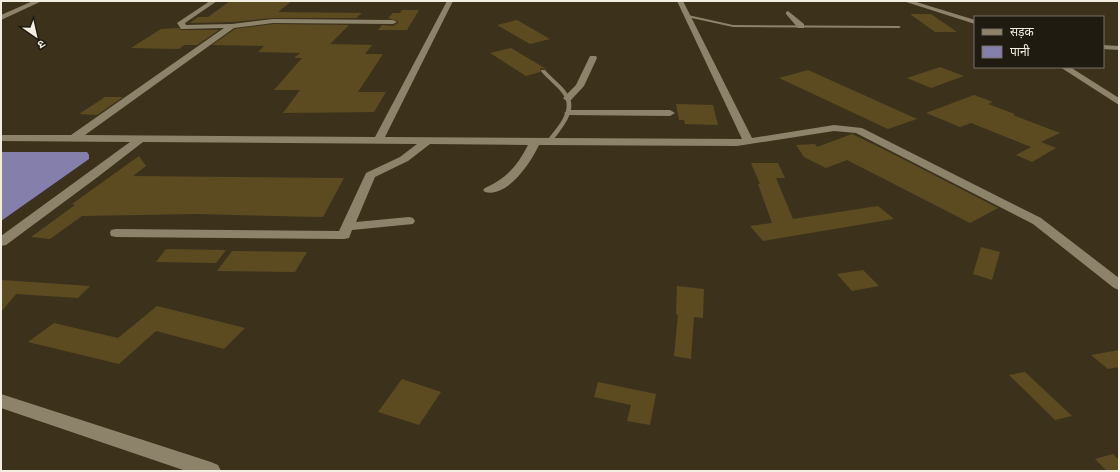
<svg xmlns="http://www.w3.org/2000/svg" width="1120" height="472" font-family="Rubik,'Noto Sans Devanagari',sans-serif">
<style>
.water{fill:#8480ab}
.building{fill:#5c4b21}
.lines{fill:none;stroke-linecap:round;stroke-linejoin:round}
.lane{fill:#8d836a;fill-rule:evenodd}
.street{fill:#8d836a;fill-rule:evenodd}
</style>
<rect width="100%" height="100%" fill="#3c321c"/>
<path class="water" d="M1 152H87L89 155V159L1 221Z"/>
<g class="building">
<path d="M230 1H292L278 12 362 13 356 18H273L232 22 190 23 198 17H208Z"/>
<path d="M402 10H419L407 30H378L382 25 393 26 398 23V21L388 18 393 13H400Z"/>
<path d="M910 14H931L957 32H935Z"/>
<path d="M517 20 550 39 530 44 497 25Z"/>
<path d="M273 24 349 25 330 44 372 45 365 54H383L358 92H386L374 112 283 113 300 90H274L302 58H294L300 53 258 52 264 46 212 45 235 29Z"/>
<path d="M179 28 181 30H219L197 45H184L179 49 131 48 161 29Z"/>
<path d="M511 48 548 70 541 68 540 72 526 76 490 53Z"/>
<path d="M940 67 964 76 931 88 907 78Z"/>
<path d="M808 70 917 119 888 129 779 78Z"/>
<path d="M974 95 993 102 988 104 1015 114 1013 115 1060 133 1041 142 1056 148 1032 162 1016 155 1031 147 971 123 960 127 926 113Z"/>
<path d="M105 97H123L97 115 79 114Z"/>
<path d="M676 104 713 105 718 125 685 124 684 120H679Z"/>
<path d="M852 134 887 151 998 208 970 223 847 160 826 168 804 157 796 145 815 144 817 147Z"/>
<path d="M139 156 146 166 133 176 344 178 323 217 195 214 82 216 50 239 31 237 75 205 72 204Z"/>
<path d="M751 163H778L785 178H776L793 219 878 206 894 219 763 241 750 226 772 223 758 184H760Z"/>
<path d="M981 247 1000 252 992 280 973 274Z"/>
<path d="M166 249 226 250 216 263 156 262Z"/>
<path d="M232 251 307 252 295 272 217 271Z"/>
<path d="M863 270 879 286 852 291 837 274Z"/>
<path d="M1 280 90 286 78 298 16 294 1 312Z"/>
<path d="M677 286 704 289 703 318 694 317 691 359 674 356 678 315 676 314Z"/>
<path d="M157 306 245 328 224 349 156 331 119 364 28 342 54 323 118 338Z"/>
<path d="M1119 350V367L1108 369 1091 355Z"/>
<path d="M1025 372 1072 416 1055 420 1009 375Z"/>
<path d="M402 379 441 392 419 425 378 412Z"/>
<path d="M598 382 656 394 650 425 627 421 631 405 594 397Z"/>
<path d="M1113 454 1119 460V471H1107L1095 459Z"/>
</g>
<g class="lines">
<g class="lane">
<path d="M688 15 733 25 899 26 901 27 899 28 733 27 687 17 686 16Z"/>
<path d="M541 70H545C552 78 561 84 567 93 580 110 561 129 551 143L549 144 546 142C555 129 576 110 562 93 556 85 547 79 541 71Z"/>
</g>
<g class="street">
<path d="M33 1H42L1 20V15Z"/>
<path d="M210 1H217L185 23 186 25 232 24 273 19 393 20 397 22 393 24 273 23 234 28 85 135 375 137 447 1H453L385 137 742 139 677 1H683L752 138 834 125 862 128 1041 218 1119 278V290L1114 288 1033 224 856 133 834 131 737 146 539 145C531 162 508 198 485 192L483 190 485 188C506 179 518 165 528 145L430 144 408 161 375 177 356 222 409 217 413 218 415 221 413 224 352 230 349 238 344 239 116 237 111 236 110 233 111 230 116 229 339 231 366 173 400 157 417 144 143 142 99 176 6 245 1 246V236L130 142 1 141V135H71L224 28 184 29H181L177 23Z"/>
<path d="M903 1H913L975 20V24Z"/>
<path d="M788 11 804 24V28H798L786 14V12Z"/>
<path d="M1103 45 1119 46V50L1103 49Z"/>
<path d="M590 56H596L597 58 584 86 571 100H565L563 98 576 85Z"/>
<path d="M1060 67H1070L1119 98V105Z"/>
<path d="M569 110H670L675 113 670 116 566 115 564 113Z"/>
<path d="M1 394 211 462 218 465 221 471H186L1 408Z"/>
</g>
</g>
<rect width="1120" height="472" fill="none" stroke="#f4eee1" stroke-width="4"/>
<rect x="974" y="16" width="130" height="52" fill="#1f1b11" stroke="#746f64"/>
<rect x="982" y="29" width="20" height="6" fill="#8d836a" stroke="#746f64"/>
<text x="1010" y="36" font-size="12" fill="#f4eee1">सड़क</text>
<rect x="982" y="46" width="20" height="12" fill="#8480ab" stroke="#746f64"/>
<text x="1010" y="56" font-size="12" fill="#f4eee1">पानी</text>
<g transform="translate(36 36) rotate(146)" stroke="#1f1b11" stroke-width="3" paint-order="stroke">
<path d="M0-3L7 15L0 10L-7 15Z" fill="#f4eee1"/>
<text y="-6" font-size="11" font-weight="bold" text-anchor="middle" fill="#f4eee1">उ</text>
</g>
</svg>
